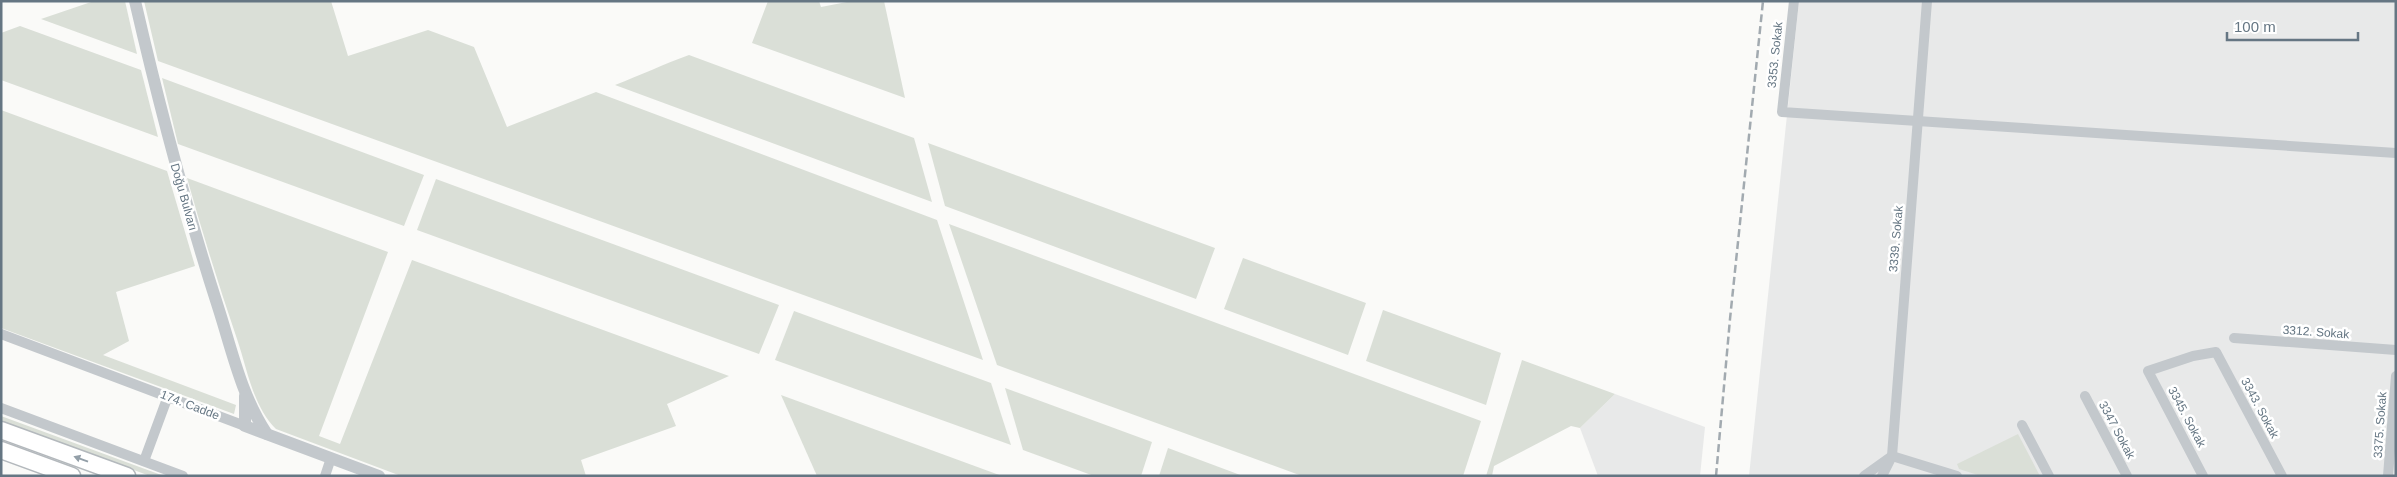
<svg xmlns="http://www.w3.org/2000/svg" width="2397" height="477" font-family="Helvetica,sans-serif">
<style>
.built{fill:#e8e9e9}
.green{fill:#dadfd7}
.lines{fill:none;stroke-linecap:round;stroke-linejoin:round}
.trunk-casing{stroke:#b4b9bd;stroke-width:19}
.minor{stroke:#c3c8cc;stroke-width:10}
.tertiary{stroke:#c3c8cc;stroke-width:12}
.trunk{stroke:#fff;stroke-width:16}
.rail{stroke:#a2aab0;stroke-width:2.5;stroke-dasharray:8 4;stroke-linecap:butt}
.oneway{fill:#939fa8}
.labels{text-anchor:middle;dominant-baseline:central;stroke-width:5;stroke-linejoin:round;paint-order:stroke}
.street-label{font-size:12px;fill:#657683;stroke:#fff}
</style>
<rect width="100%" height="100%" fill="#fafaf8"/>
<g class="built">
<path d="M1799 1H2396V476H1749Z"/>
<path d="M1615 394 1705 427 1700 476H1598L1580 428Z"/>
</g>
<g class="green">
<path d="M94 1H125L137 54 41 19Z"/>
<path d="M144 1H331L348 56 428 30 474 47 507 127 596 92 937 220 983 360 158 61Z"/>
<path d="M768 1H819L821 7 852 1H884L905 98 752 43Z"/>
<path d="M20 26 141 70 158 137 1 80V33Z"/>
<path d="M689 55 914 138 932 202 615 85C641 75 664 64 689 55Z"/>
<path d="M162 78 424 175 404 226 178 144Z"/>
<path d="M1 110 167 171 195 266 116 292 129 341 103 355 236 405 234 414 1 328Z"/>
<path d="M928 143 1215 248 1196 299 945 206Z"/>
<path d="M187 178 388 252 319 436 340 444 412 260 729 376 667 404 676 426 581 460 586 476H401L276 429C253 407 247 368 237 339 219 286 202 232 187 178Z"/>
<path d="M436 179 779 305 759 354 417 230Z"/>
<path d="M949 224 1481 421 1463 476H1302L997 365Z"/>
<path d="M1243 258 1366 303 1348 355 1224 309Z"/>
<path d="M1383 310 1501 353 1486 405 1366 361Z"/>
<path d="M794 311 991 383 1011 445 775 360Z"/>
<path d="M1522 360 1615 394 1580 428 1571 426 1494 466 1492 476H1486Z"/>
<path d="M1005 388 1152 442 1141 476H1094L1023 450Z"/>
<path d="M781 395 1002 476H817Z"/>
<path d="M1 416 164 476H150L1 421Z"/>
<path d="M2018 434 2040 476H1981L1959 469 1957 464Z"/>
<path d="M1168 448 1243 476H1159Z"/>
</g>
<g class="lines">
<g class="trunk-casing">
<g id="trunk">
<path d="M1 430 127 476"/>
<path d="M1 450 72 476"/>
</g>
</g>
<g class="minor">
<path d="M1794 1 1782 112 2396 153"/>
<path d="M1 334 245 426"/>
<path d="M2234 338 2396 350"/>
<path d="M2085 396 2127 476"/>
<path d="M1 408 183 476"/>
<path d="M2022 425 2049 476"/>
<path d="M144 461 168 396"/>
<path d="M325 476 331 458"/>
<path d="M1864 476 1892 456 1957 476"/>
<path d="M1882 476 1892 456 1927 1"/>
<path d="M2203 476 2148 371 2193 356 2216 352 2282 476"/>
<path d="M2388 476 2396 376"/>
</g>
<g class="tertiary">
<path d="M135 1C159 105 186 208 219 310 232 351 242 397 267 434"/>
<path d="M245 396V426L379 476"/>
</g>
<use href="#trunk" class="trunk"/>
<path class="rail" d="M1716 476 1730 319 1763 1"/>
</g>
<defs><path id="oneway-solid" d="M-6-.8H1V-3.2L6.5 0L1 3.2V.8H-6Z" transform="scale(1.25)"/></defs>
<use class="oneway" href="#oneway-solid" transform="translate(81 459) rotate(-160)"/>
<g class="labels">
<g class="street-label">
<text transform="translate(1775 55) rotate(-84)">3353. Sokak</text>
<text transform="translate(184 197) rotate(74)">Doğu Bulvarı</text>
<text transform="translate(1896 239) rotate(-85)">3339. Sokak</text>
<text transform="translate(2316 332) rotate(4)">3312. Sokak</text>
<text transform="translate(190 405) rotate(21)">174. Cadde</text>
<text transform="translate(2260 408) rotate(62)">3343. Sokak</text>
<text transform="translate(2187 417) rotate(62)">3345. Sokak</text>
<text transform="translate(2380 425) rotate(-86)">3375. Sokak</text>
<text transform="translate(2117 430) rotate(62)">3347 Sokak</text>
</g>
</g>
<rect width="2397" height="477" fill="none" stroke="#657683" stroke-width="5"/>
<path d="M2227 32v8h131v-8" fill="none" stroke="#657683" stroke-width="2.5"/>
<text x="2234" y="32" font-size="15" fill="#657683" stroke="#ffffff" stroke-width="4" paint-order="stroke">100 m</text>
</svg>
